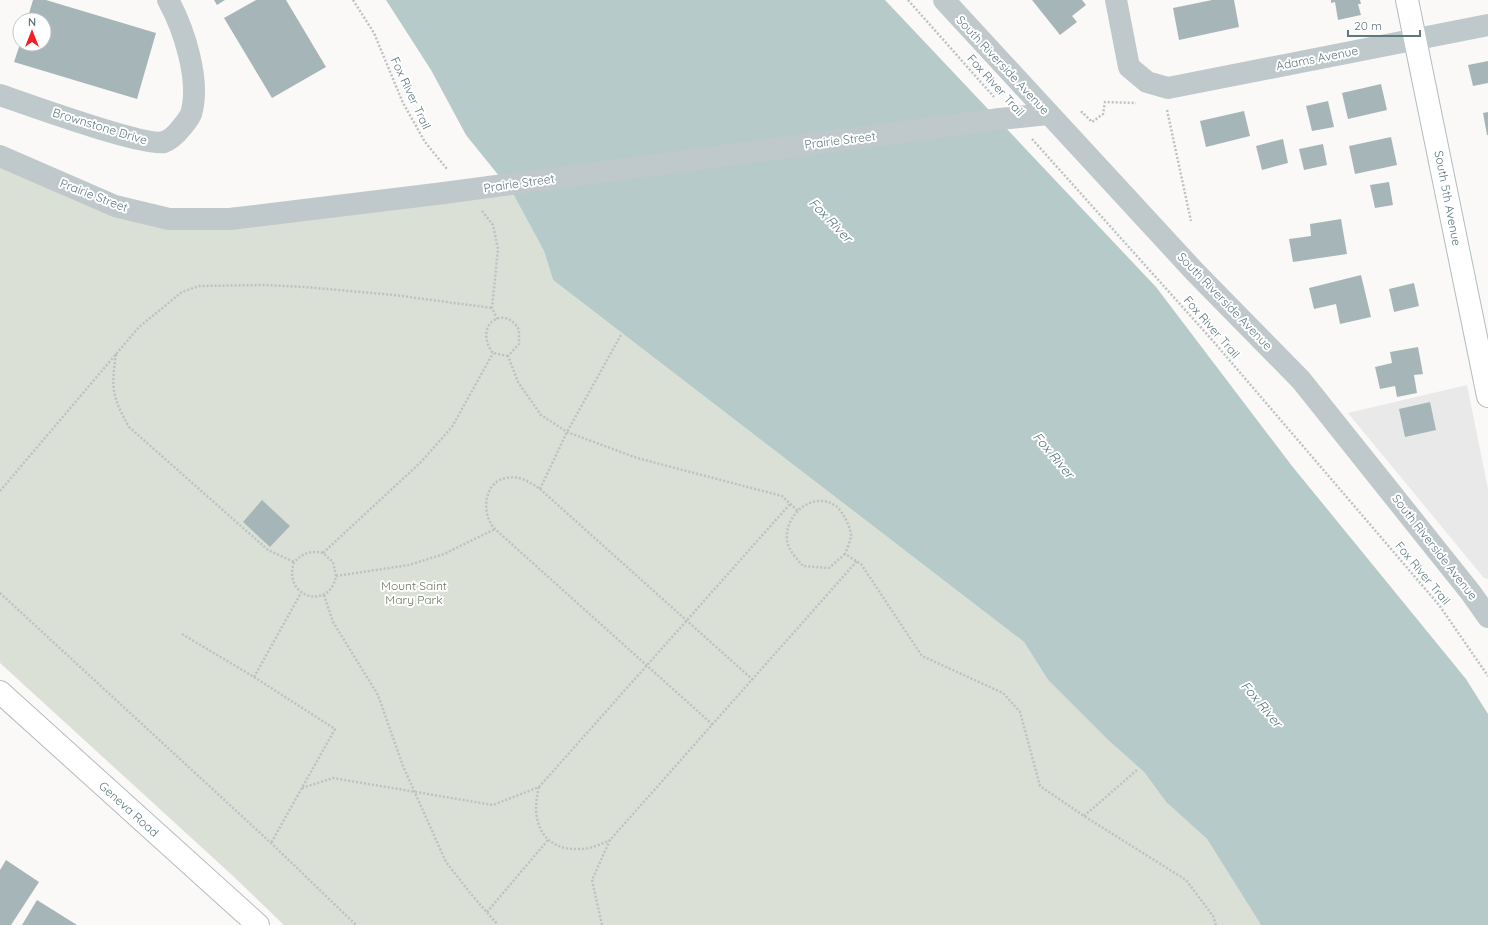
<svg xmlns="http://www.w3.org/2000/svg" width="1488" height="925" font-family="Quicksand,sans-serif">
<style>
.built{fill:#e8e9e8}
.green{fill:#dbe0d6}
.water{fill:#b6caca}
.building{fill:#a6b6b8}
.lines{fill:none;stroke-linecap:round;stroke-linejoin:round}
.secondary-casing{stroke:#b2bcbf;stroke-width:24}
.primary-casing{stroke:#b3bcbe;stroke-width:24}
.path{stroke:#bcc2c3;stroke-width:2.5;stroke-dasharray:2 2;stroke-linecap:butt}
.minor{stroke:#bfc8ca;stroke-width:22}
.tertiary{stroke:#bfc8ca;stroke-width:22}
.secondary{stroke:#fff;stroke-width:22}
.primary{stroke:#fff;stroke-width:22}
.tertiary-bridge{stroke:#bfc8ca;stroke-width:22}
.labels{text-anchor:middle;dominant-baseline:central;stroke-width:4;stroke-linejoin:round;paint-order:stroke}
.street-label{font-size:12px;fill:#5e787f;stroke:#fff}
.park-label{font-size:12px;fill:#6d7b61;stroke:#fff}
.water-label{font-size:13px;font-style:italic;fill:#587677;stroke:#fff}
</style>
<rect width="100%" height="100%" fill="#faf9f7"/>
<path class="built" d="M1467 385 1488 489V579L1484 578 1348 413Z"/>
<path class="green" d="M0 167 109 215 512 192 544 251 553 280 1024 642 1048 680 1108 740 1144 772 1166 802 1207 839 1261 925H284L233 876 0 663Z"/>
<path class="water" d="M386 0H885L1156 287 1292 466 1466 679 1488 714V925H1261L1207 839 1166 802 1144 772 1108 740 1048 680 1024 642 553 280 544 251 512 192 466 135 431 70Z"/>
<g class="building">
<path d="M33 0H46L156 33 137 99 14 62 20 44H44V20H27Z"/>
<path d="M214 0H225L217 5Z"/>
<path d="M256 0H286L326 67 272 98 224 18Z"/>
<path d="M1032 0H1082L1086 5 1072 16 1077 22 1060 35Z"/>
<path d="M1212 0H1234L1239 27 1179 40 1173 8Z"/>
<path d="M1331 0H1360L1361 4H1358L1361 15 1338 20 1335 2 1331 3Z"/>
<path d="M1488 61V83L1473 86 1468 65Z"/>
<path d="M1381 84 1387 110 1348 119 1342 93Z"/>
<path d="M1328 101 1334 127 1312 131 1306 106Z"/>
<path d="M1244 111 1250 136 1206 147 1200 121Z"/>
<path d="M1488 112V135H1487L1483 113Z"/>
<path d="M1391 137 1397 165 1355 174 1349 146Z"/>
<path d="M1283 139 1288 163 1262 170 1256 146Z"/>
<path d="M1323 144 1327 165 1304 170 1299 149Z"/>
<path d="M1389 182 1393 205 1375 208 1370 185Z"/>
<path d="M1341 219 1347 254 1293 262 1289 239 1311 236 1310 224Z"/>
<path d="M1361 275 1371 317 1340 324 1336 304 1314 309 1309 288Z"/>
<path d="M1414 283 1419 306 1394 312 1389 289Z"/>
<path d="M1418 347 1423 374 1414 375 1417 393 1397 397 1395 386 1380 389 1375 367 1392 363 1390 352Z"/>
<path d="M1430 402 1436 430 1405 437 1399 409Z"/>
<path d="M262 500 290 526 270 547 243 522Z"/>
<path d="M6 860 39 882 11 925H0V870Z"/>
<path d="M37 900 77 925H22Z"/>
</g>
<g class="lines">
<g class="secondary-casing">
<path id="secondary" d="M1407 0 1488 396"/>
</g>
<g class="primary-casing">
<path id="primary" d="M0 692 258 925"/>
</g>
<g class="path">
<path d="M353 0 374 33 403 103 425 142 447 169"/>
<path d="M908 0 994 97"/>
<path d="M1167 110 1191 221"/>
<path d="M1081 113 1082 112 1092 122 1103 114 1105 102 1136 103"/>
<path d="M1032 139 1213 341 1439 605 1488 676"/>
<path d="M482 211 493 225 498 249 492 308 497 319"/>
<path d="M621 335 567 432 540 489C530 482 519 475 506 478 483 482 481 515 495 529L713 725"/>
<path d="M116 354C111 388 112 397 129 427L268 550 294 562"/>
<path d="M508 356 493 353C472 325 505 303 519 330V344L508 356 518 382 541 415 567 432 637 458 782 496 798 511"/>
<path d="M540 489 753 680"/>
<path d="M0 491 139 327 182 292 199 286 264 285 305 287 394 295 492 308"/>
<path d="M323 553C311 550 303 553 294 562 282 598 330 611 336 576L409 565 444 554 495 529"/>
<path d="M845 554 829 568 803 566C797 559 788 550 787 540 784 515 813 490 836 506 839 508 842 513 844 516 847 521 851 530 851 536 850 542 847 549 845 554L861 564 922 656 1003 693 1020 712 1040 786 1084 816 1186 880 1213 916 1216 925"/>
<path d="M336 576 333 562 323 553 421 462 452 427 493 353"/>
<path d="M0 593 271 843 356 925"/>
<path d="M324 595 333 622 378 695 403 766 446 862 471 894 498 925"/>
<path d="M182 634 254 677 335 729 271 843"/>
<path d="M254 677 301 593"/>
<path d="M539 787C530 821 542 851 580 849 591 849 601 844 610 840"/>
<path d="M302 788 333 778 493 805 539 787 790 504"/>
<path d="M1084 816 1137 770"/>
<path d="M487 912 548 840"/>
<path d="M602 925 592 880 610 840 857 561"/>
</g>
<g class="minor">
<path d="M1116 0 1129 67 1147 82 1168 88 1488 25"/>
<path d="M0 95C26 104 145 147 164 142 171 140 178 132 182 127 185 123 189 119 191 114 201 81 184 29 168 0"/>
</g>
<g class="tertiary">
<path d="M944 0 1195 272 1301 380 1471 593 1488 617"/>
<path d="M1000 119 1048 114"/>
<path d="M0 156 115 206 169 219H230L444 193"/>
</g>
<use href="#secondary" class="secondary"/>
<use href="#primary" class="primary"/>
<path class="tertiary-bridge" d="M444 193 1000 119"/>
</g>
<g class="labels">
<g class="street-label">
<text transform="translate(1317 58) rotate(-11)">Adams Avenue</text>
<text transform="translate(1003 65) rotate(47)">South Riverside Avenue</text>
<text transform="translate(996 85) rotate(48)">Fox River Trail</text>
<text transform="translate(411 93) rotate(65)">Fox River Trail</text>
<text transform="translate(100 126) rotate(17)">Brownstone Drive</text>
<text transform="translate(840 140) rotate(-7)">Prairie Street</text>
<text transform="translate(519 183) rotate(-8)">Prairie Street</text>
<text transform="translate(94 195) rotate(21)">Prairie Street</text>
<text transform="translate(1448 198) rotate(79)">South 5th Avenue</text>
<text transform="translate(1225 301) rotate(46)">South Riverside Avenue</text>
<text transform="translate(1212 327) rotate(49)">Fox River Trail</text>
<text transform="translate(1435 547) rotate(52)">South Riverside Avenue</text>
<text transform="translate(1423 573) rotate(50)">Fox River Trail</text>
<text transform="translate(129 809) rotate(42)">Geneva Road</text>
</g>
<g class="park-label">
<text x="414" y="585">Mount Saint<tspan x="414" dy="14">Mary Park</tspan></text>
</g>
<g class="water-label">
<text transform="translate(831 220) rotate(46)">Fox River</text>
<text transform="translate(1054 455) rotate(50)">Fox River</text>
<text transform="translate(1262 704) rotate(50)">Fox River</text>
</g>
</g>
<g transform="translate(32 32)"><circle r="19" fill="#ffffff" stroke="#bfc9cc"/>
<path d="M0-3L7 15L0 10L-7 15Z" fill="#f31e26"/>
<text y="-6" font-size="11" font-weight="bold" text-anchor="middle" fill="#5e787f">N</text>
</g>
<path d="M1348 30v6h72v-6" fill="none" stroke="#5e787f" stroke-width="2"/>
<text x="1354" y="30" font-size="12" fill="#5e787f" stroke="#ffffff" stroke-width="3" paint-order="stroke">20 m</text>
</svg>
